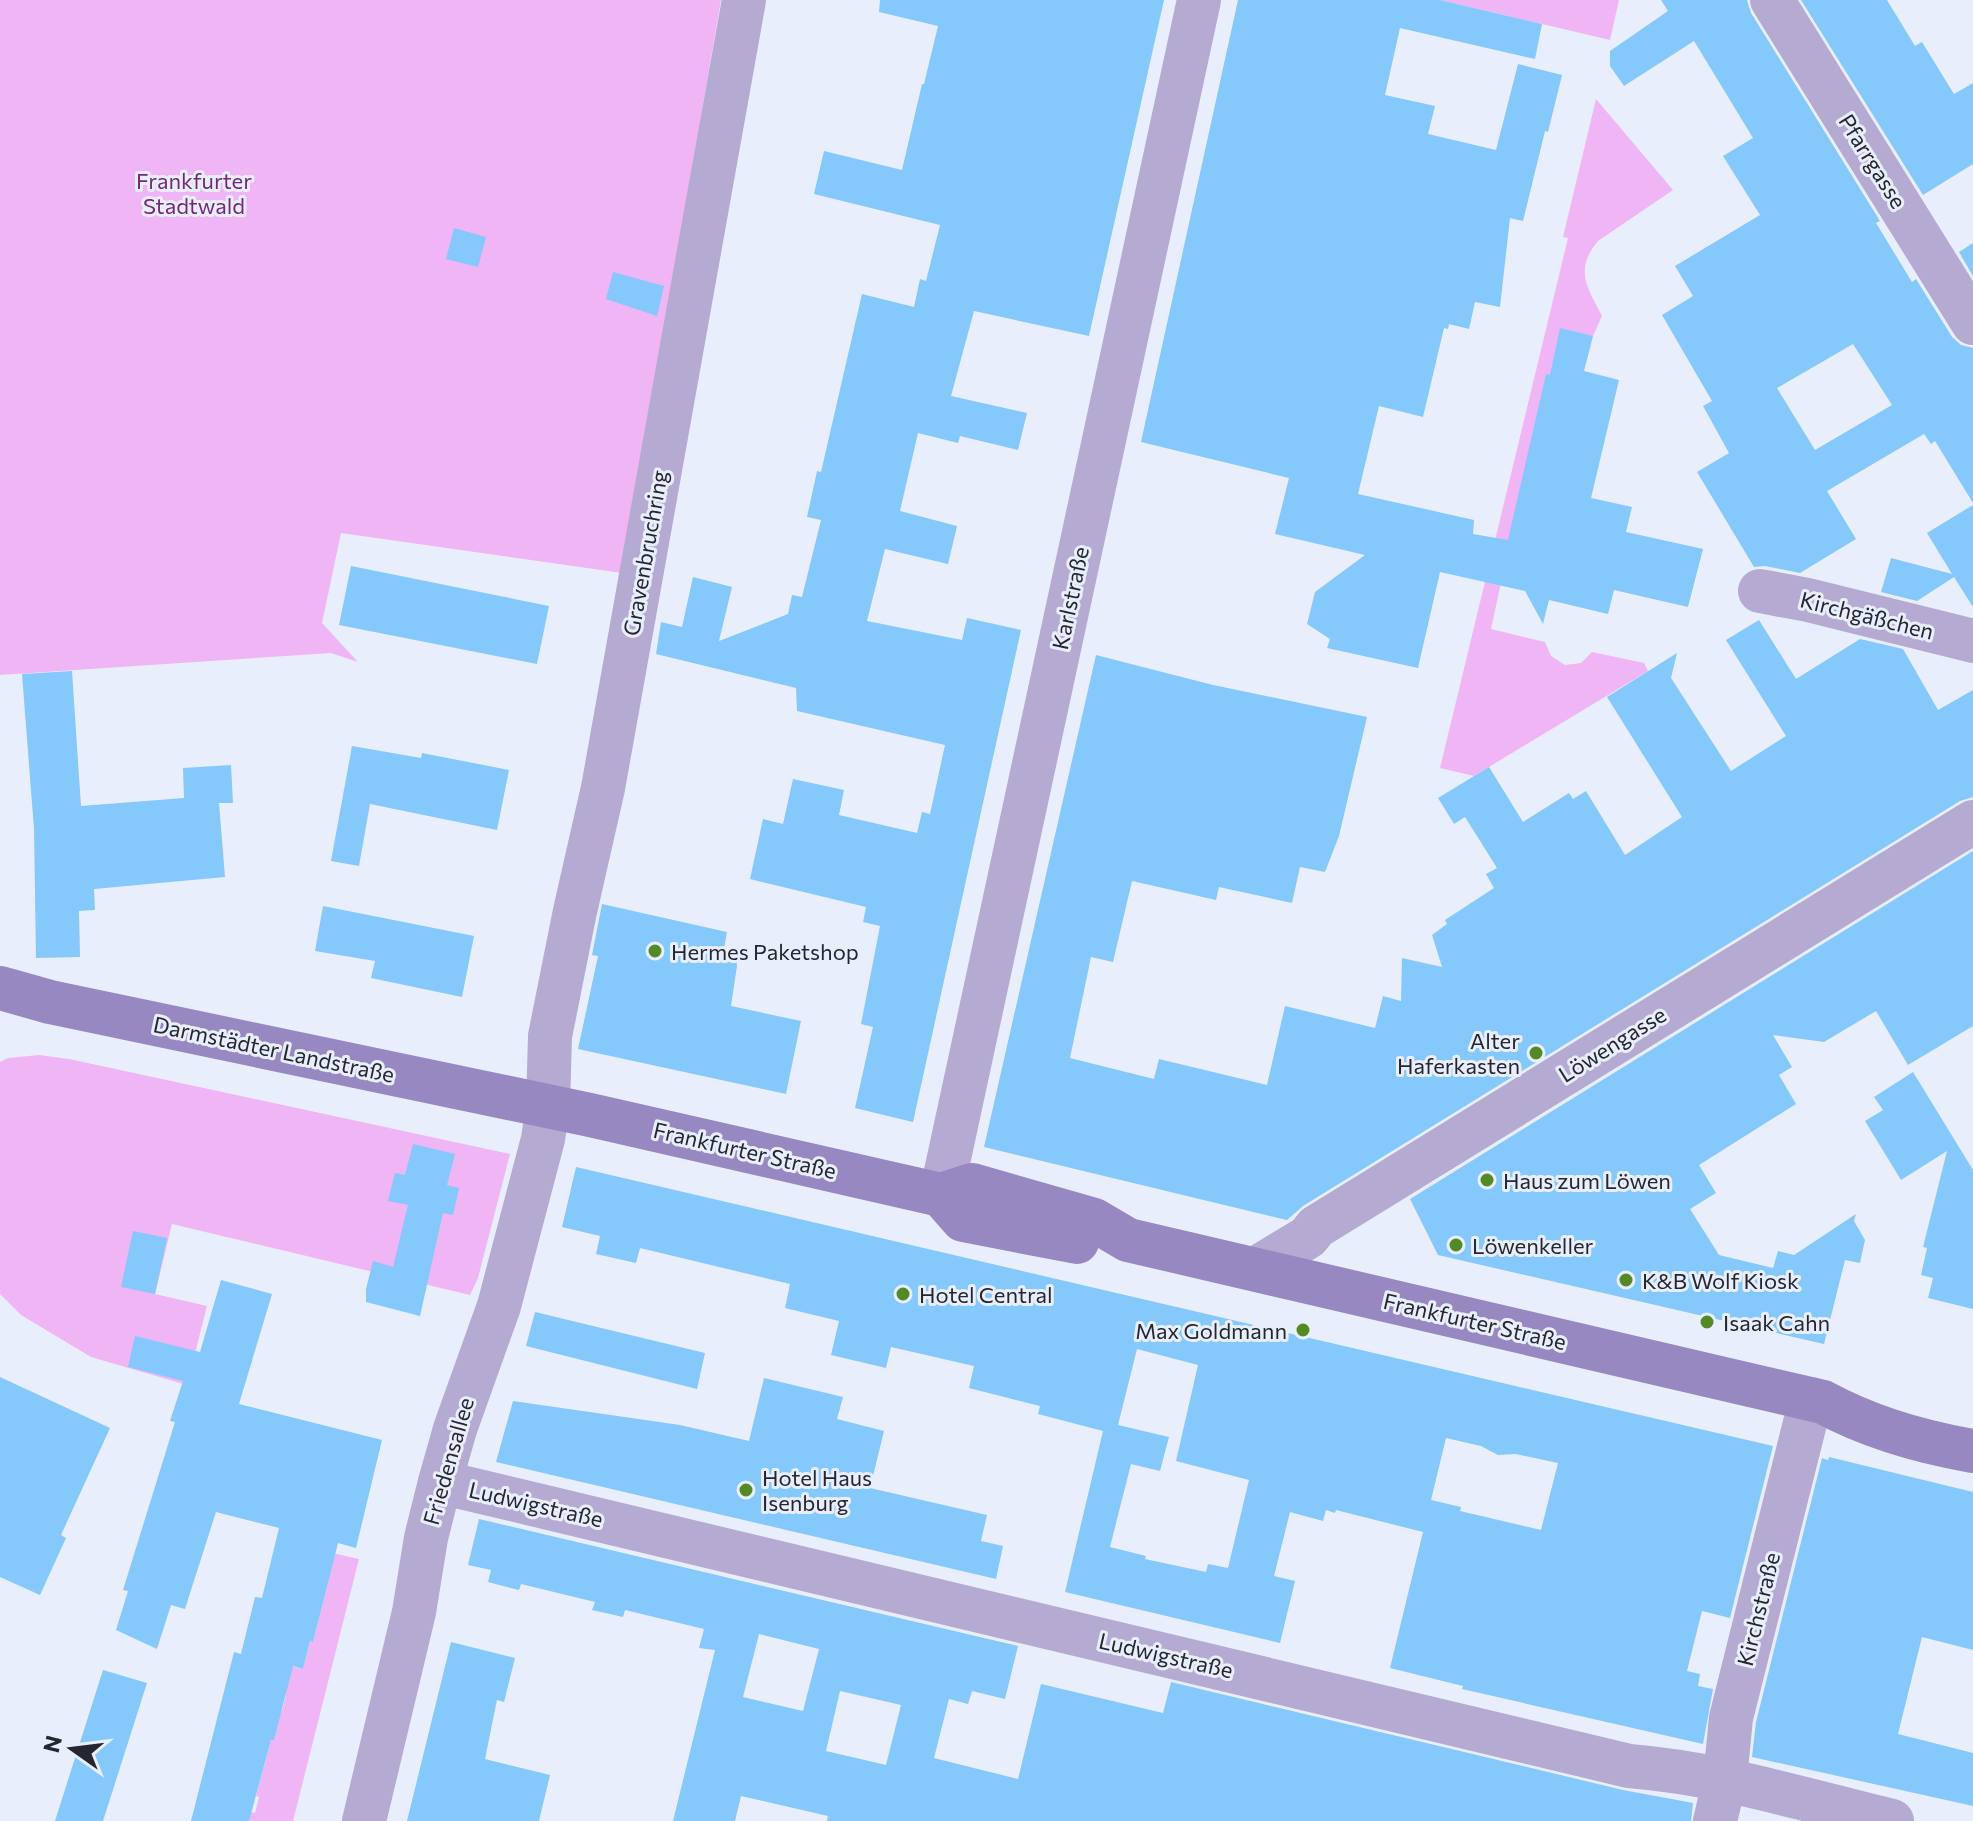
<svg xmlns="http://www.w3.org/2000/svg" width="1973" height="1821" font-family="Commissioner,sans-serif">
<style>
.green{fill:#f0b5f5}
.building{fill:#84c8fc;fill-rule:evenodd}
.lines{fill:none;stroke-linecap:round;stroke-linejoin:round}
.minor{stroke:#b4aad2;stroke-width:44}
.tertiary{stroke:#b4aad2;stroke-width:44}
.secondary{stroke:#9888c2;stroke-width:44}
.poi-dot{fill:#548a23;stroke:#e9eefc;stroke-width:3}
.labels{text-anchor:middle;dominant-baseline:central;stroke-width:6;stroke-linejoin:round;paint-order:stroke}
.street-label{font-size:22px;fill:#24272f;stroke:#e9eefc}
.park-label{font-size:22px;fill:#76267e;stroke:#e9eefc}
.poi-label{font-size:22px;fill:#24272f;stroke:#e9eefc;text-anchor:start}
</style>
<rect width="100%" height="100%" fill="#e9eefc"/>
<g class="green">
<path d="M0 0H721L622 573 341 533 322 623 358 662 331 653 0 675Z"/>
<path d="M1440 0H1619L1610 40Z"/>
<path d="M1596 99 1673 190 1598 241C1574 270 1587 287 1602 316L1593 336 1550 375H1546L1491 629 1545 642 1551 656 1565 665 1581 663 1592 652 1644 663 1648 671 1474 776 1440 768 1568 238 1563 237Z"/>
<path d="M39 1055 69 1059 510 1154 478 1278 470 1295 172 1224 155 1294 207 1306 187 1385 91 1357 21 1315 0 1294V1062L8 1058Z"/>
<path d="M332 1553 359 1559 293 1821H249L251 1812 255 1813 259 1797 256 1796 271 1740H274L279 1710 282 1711 286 1695 283 1694 290 1666 303 1669 310 1641 313 1642 328 1582 325 1581Z"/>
</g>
<g class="building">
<path d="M880 0H1164L1089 336 974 311 951 396 1027 413 1018 450 960 436 958 443 918 433 900 511 957 526 948 564 885 549 867 621 962 640 967 618 1021 630 913 1122 855 1108 873 1027 861 1024 880 926 863 922 866 907 750 879 763 819 783 824 793 779 844 790 839 815 917 833 922 812 930 814 945 745 797 711 796 688 656 654 661 622 682 627 693 577 732 587 719 641 788 614 792 595 802 597 821 520 807 517 817 471 821 472 862 294 914 307 920 279 926 281 940 225 814 194 824 151 902 170 922 84H924L938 26 879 12Z"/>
<path d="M1238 0H1440L1542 24 1535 59 1400 28 1385 95 1435 106 1428 134 1496 150 1518 64 1562 75 1548 132 1545 131 1523 221 1510 218 1500 307 1475 302 1469 329 1449 324 1448 329 1444 328 1423 417 1379 406 1358 494 1474 520 1473 534 1508 540 1546 374 1550 375 1560 328 1593 336 1584 371 1619 380 1591 498 1632 507 1626 532 1703 549 1688 607 1614 590 1608 614 1549 600 1543 624 1525 591 1440 572 1418 668 1327 648 1330 639 1307 624 1315 592 1365 555 1275 534 1289 478 1141 442Z"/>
<path d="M1661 0H1747L1751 13 1880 221 1876 223 1912 282 1916 279 1952 337 1961 345 1973 348V503L1935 441 1931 444 1924 434 1827 491 1856 539 1800 573 1765 566 1754 567 1697 472 1729 453 1703 406 1712 401 1662 315 1693 296 1675 266 1760 215 1723 156 1753 138 1694 41 1624 86 1610 66V51L1668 11ZM1853 344 1892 405 1815 450 1777 388Z"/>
<path d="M1801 0H1887L1915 46 1922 42 1954 94 1973 83V164L1923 195Z"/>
<path d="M454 228 486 237 478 267 446 259Z"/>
<path d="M1973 243V276L1959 252Z"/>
<path d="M613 272 664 286 657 316 606 299Z"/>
<path d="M1973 505V607L1954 577 1917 601 1881 592 1891 558 1952 574 1927 533Z"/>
<path d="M351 566 549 606 537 664 339 625Z"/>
<path d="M1759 620 1796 679 1860 639 1903 649 1938 710 1973 690V797L1960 801 1303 1206 1287 1220 984 1147 1096 655 1213 685 1367 717 1339 836 1325 872 1300 867 1292 903 1219 887 1216 900 1132 881 1113 962 1091 957 1070 1058 1154 1079 1159 1059 1267 1085 1285 1006 1375 1028 1383 996 1401 1001 1402 958 1442 967 1432 935 1447 924 1445 920 1494 888 1486 874 1497 868 1465 817 1454 824 1438 798 1489 767 1523 822 1569 793 1573 799 1586 791 1625 855 1682 817 1607 697 1677 653 1671 678 1731 771 1786 736 1726 640Z"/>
<path d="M72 671 81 806 184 798 183 768 231 765 233 803H219L225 877 94 889 95 910 79 911 80 957 36 958 34 829 22 674Z"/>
<path d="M352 746 421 758 422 753 509 770 497 830 370 804 359 866 331 861Z"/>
<path d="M1973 851V1026L1908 1065 1876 1011 1824 1042 1773 1035 1792 1067 1779 1075 1796 1104 1699 1165 1716 1193 1690 1209 1719 1255 1773 1268 1778 1251 1794 1255 1856 1214 1854 1221 1865 1240 1860 1263 1845 1260 1824 1344 1438 1255 1410 1199Z"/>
<path d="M602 904 727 932 724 949 736 956 737 966 731 1006 801 1021 786 1094 578 1049 598 956 592 955Z"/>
<path d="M323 906 474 936 462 997 371 978 375 961 315 951Z"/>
<path d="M1913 1072 1973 1170V1309L1928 1298 1933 1278 1921 1275 1927 1248 1923 1247 1947 1151 1901 1180 1865 1121 1883 1110 1874 1097Z"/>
<path d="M413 1144 455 1154 447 1185 459 1188 453 1215 443 1213 420 1316 366 1302V1289L373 1261 393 1267 408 1205 388 1201 395 1173 405 1175Z"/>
<path d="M576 1167 1773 1446 1730 1618 1702 1611 1687 1671 1700 1674 1698 1686 1713 1689 1703 1744 1462 1689 1463 1686 1390 1668 1423 1532 1336 1510 1335 1513 1326 1510 1323 1521 1290 1512 1274 1576 1295 1581 1280 1643 1065 1592 1103 1431 1038 1414 1040 1406 969 1388 974 1366 891 1347 886 1368 831 1355 839 1321 785 1308 790 1284 640 1248 636 1263 596 1254 600 1236 562 1227ZM1137 1349 1198 1365 1176 1461 1249 1480 1228 1568 1208 1564 1206 1572 1145 1559 1146 1556 1110 1547 1131 1464 1160 1471 1169 1437 1118 1425ZM1446 1438 1481 1446 1498 1455 1516 1454 1558 1463 1541 1530 1460 1511 1461 1507 1431 1500Z"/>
<path d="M133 1231 167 1238 155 1294 121 1287Z"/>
<path d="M221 1280 272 1294 239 1404 382 1440 356 1548 338 1543 313 1642 310 1641 303 1669 293 1666 274 1740H271L249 1821H191L234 1652 241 1654 255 1597 262 1598 279 1528 216 1512 185 1609 171 1605 157 1649 116 1630 128 1591 123 1590 175 1422 170 1421 183 1381 128 1367 135 1336 200 1352Z"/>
<path d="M535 1312 705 1353 697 1389 526 1346Z"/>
<path d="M0 1377 110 1428 61 1535 66 1538 40 1595 0 1577Z"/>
<path d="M764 1378 843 1397 837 1419 884 1431 870 1488 987 1515 981 1541 1003 1546 996 1579 496 1462 513 1401 680 1425 749 1441Z"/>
<path d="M1829 1457 1973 1492V1650L1922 1637 1898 1734 1973 1753V1806L1752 1757 1756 1722 1822 1458 1828 1460Z"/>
<path d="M479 1519 1018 1646 1005 1699 972 1691 968 1704 949 1699 934 1758 1018 1779 1041 1684 1163 1713 1171 1682 1623 1790 1693 1803 1691 1821H827L828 1816 741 1796 735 1821H673L715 1650 699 1648 704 1629 625 1610 623 1617 592 1610 595 1602 521 1584 519 1590 488 1582 491 1570 468 1565ZM759 1634 819 1649 803 1711 743 1697ZM840 1691 901 1705 886 1765 826 1751Z"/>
<path d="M451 1642 515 1658 504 1702 497 1700 485 1759 550 1775 539 1821H407Z"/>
<path d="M103 1670 147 1683 103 1821H55Z"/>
</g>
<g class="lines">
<g class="minor">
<path d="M1772 0 1973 323"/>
<path d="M1760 591 1808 600 1973 641"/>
<path d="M1255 1269 1308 1237 1316 1227 1973 822"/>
<path d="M440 1482 1629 1766C1718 1773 1805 1800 1892 1821"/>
<path d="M364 1821 414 1612 426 1538 440 1482 455 1429 499 1306 543 1139 548 1106 550 1036 575 911 603 788 744 0"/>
<path d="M1715 1821 1725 1779 1731 1718 1811 1399"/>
</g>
<path class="tertiary" d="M941 1195 1199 0"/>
<g class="secondary">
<path d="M0 988 50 1002 590 1115 941 1195 972 1185 1094 1220 1128 1240 1823 1402C1869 1427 1921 1442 1973 1451"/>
<path d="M941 1195 963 1220 1077 1242"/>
</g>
</g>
<g class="poi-dot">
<circle cx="655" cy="951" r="8"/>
<circle cx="1536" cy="1053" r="8"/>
<circle cx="1487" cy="1180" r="8"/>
<circle cx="1456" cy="1245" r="8"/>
<circle cx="1626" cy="1280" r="8"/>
<circle cx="903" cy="1294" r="8"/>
<circle cx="1707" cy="1322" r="8"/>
<circle cx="1303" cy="1330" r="8"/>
<circle cx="746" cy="1490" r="8"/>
</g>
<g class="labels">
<g class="street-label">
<text transform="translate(1873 161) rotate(58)">Pfarrgasse</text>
<text transform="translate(645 553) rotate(-80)">Gravenbruchring</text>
<text transform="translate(1070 598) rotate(-78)">Karlstraße</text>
<text transform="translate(1867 615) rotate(14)">Kirchgäßchen</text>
<text transform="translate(1612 1044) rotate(-32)">Löwengasse</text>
<text transform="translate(274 1049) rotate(12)">Darmstädter Landstraße</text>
<text transform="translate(745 1150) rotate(13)">Frankfurter Straße</text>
<text transform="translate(1475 1321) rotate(13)">Frankfurter Straße</text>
<text transform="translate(448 1461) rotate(-74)">Friedensallee</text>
<text transform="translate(536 1504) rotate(13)">Ludwigstraße</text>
<text transform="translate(1758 1609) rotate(-76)">Kirchstraße</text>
<text transform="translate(1166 1655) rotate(13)">Ludwigstraße</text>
</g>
<g class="park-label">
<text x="194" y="180">Frankfurter<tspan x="194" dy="25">Stadtwald</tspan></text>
</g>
<g class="poi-label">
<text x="671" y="951">Hermes Paketshop</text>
<text x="1520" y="1040" text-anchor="end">Alter<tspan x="1520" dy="25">Haferkasten</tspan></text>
<text x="1503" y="1180">Haus zum Löwen</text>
<text x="1472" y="1245">Löwenkeller</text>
<text x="1642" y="1280">K&amp;B Wolf Kiosk</text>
<text x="919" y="1294">Hotel Central</text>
<text x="1723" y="1322">Isaak Cahn</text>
<text x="1287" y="1330" text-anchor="end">Max Goldmann</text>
<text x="762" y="1477">Hotel Haus<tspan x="762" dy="25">Isenburg</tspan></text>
</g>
</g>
<g transform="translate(72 1749) rotate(284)" stroke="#e9eefc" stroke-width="6" paint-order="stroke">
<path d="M0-6L14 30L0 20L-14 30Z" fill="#24272f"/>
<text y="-12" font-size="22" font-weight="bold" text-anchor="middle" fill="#24272f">N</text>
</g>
</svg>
